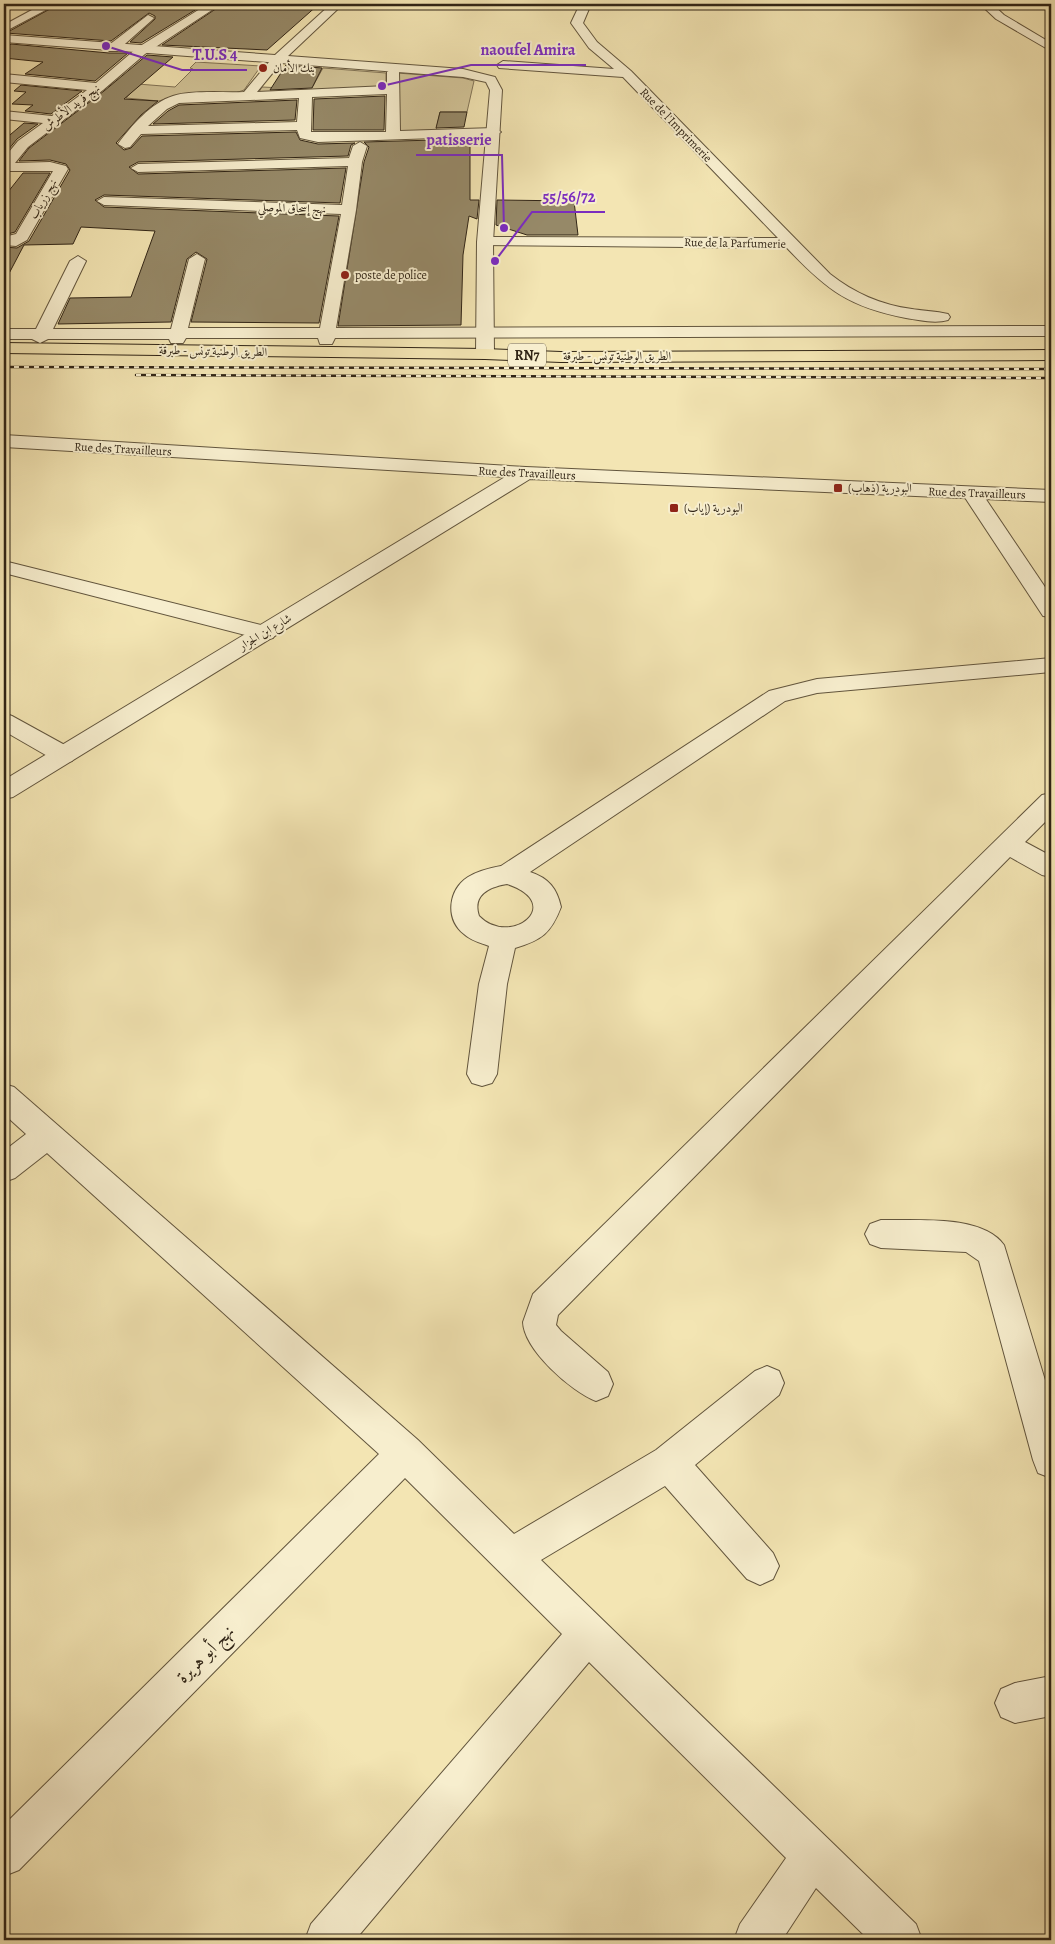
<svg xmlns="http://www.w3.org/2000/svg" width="1055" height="1944" font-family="Alegreya,Amiri,serif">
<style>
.green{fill:#d2c498;stroke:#827457}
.building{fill:#968968;stroke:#312516}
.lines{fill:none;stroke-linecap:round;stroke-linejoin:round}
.minor-casing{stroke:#62553d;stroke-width:2}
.tertiary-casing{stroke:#62553d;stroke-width:2}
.primary-casing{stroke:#312516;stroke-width:2}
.minor{fill:#f7eece;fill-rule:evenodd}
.tertiary{fill:#f7eece;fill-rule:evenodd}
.primary{fill:#f3e5b3;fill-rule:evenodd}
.rail-casing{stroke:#312516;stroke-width:2.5}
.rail{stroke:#f7eece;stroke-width:2;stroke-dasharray:5;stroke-linecap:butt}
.poi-dot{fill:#8f2418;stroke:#f7eece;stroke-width:2}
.labels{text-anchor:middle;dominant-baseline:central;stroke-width:4;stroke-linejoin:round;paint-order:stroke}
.far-poi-label{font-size:12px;fill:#312516;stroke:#f7eece;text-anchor:start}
.far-street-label{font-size:12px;fill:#312516;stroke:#f7eece}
.shield{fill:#f7eece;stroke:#6c614d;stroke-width:1}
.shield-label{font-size:14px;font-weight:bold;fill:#312516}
.near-street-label{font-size:18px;fill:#312516;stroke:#f7eece}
.leader{fill:none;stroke:#7b2cbf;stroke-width:2}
.callout-dot{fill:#7b2cbf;stroke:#f7eece;stroke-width:2}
.callout-label{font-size:16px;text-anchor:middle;font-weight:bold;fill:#7b2cbf;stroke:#f7eece;stroke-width:4;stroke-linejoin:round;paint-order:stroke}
</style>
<rect width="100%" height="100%" fill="#f3e5b3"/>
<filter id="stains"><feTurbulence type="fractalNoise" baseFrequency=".004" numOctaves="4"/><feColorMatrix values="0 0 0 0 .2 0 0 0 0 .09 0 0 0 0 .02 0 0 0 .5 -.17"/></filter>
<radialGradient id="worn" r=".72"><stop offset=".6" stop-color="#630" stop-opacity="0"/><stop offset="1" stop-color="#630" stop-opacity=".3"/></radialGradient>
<g class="green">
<path d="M196 62 261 66 244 90 235 93 178 95 159 101 126 98 136 88 108 86 113 82 175 87 193 69 190 68Z"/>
<path d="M323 68 386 73V88L259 92 262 87 304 89 313 86Z"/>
<path d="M397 73 463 78 474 81 467 112H440L436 130 396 131Z"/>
</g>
<g class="building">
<path d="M59 4H205L141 43 130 42 155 19V16L149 13 111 41 6 33Z"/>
<path d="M223 4H319L267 50 162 45Z"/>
<path d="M11 44 109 53H128L95 81 25 74 43 62 4 58V50Z"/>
<path d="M147 55 173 57 124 99 158 101 141 115 116 143 124 150 131 148 142 136 296 132 300 140 318 144 355 143 351 145 348 156 138 162 129 167 138 174 346 168 340 203 104 195 95 200 104 207 339 216 319 323 191 322 207 259 196 252 187 259 171 322 58 324 70 298 131 297 155 231 81 227 73 244 24 245 4 283V247L17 248 29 241 70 170 66 164 50 160 19 161 29 148 104 91Z"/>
<path d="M286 65 322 68 312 88 270 90Z"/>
<path d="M21 85 82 91 51 114 25 111 33 105 12 104 26 92 14 91Z"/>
<path d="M385 96 384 130H313L314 99Z"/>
<path d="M297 100 295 120 153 124 168 111 179 105Z"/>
<path d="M440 112H467L464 127 436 128Z"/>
<path d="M24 123 38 124 17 139 4 155V140Z"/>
<path d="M470 139V200H479L477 219 469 216 463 255 461 325 338 326 364 162 369 147 364 142Z"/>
<path d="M23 173H50L15 232 4 235V197Z"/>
<path d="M497 200 574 201 578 235H527L496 225Z"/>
</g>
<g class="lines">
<g class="minor-casing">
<g id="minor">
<path d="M43 4H57L4 32V25Z"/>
<path d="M208 4H221L145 54 103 90 28 147 15 163 50 162 66 166 68 169 27 240 16 246 4 245V237L16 234 53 171H4V158L18 141 43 123 4 119V111L52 116 87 90 4 82V74L96 83 137 48Z"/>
<path d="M580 4H591L583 23 597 42 631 71 830 274C854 293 881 305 912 309 924 311 936 311 948 314L950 317 948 320C935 324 919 320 906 318 848 307 826 289 787 248L480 245 477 242 485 237 778 238 623 77 499 68 497 65 503 61 614 69 589 48 571 23Z"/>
<path d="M980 4H992L1004 15 1051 43V51L996 19Z"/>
<path d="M148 15 154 18 152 20 117 51H109V45Z"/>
<path d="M278 55 284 59 257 92 387 86V72L393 68 399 72 400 131 494 128 501 132 494 136 318 142 300 138 297 130 141 134 130 147 125 148 118 144C131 126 151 103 173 96 192 90 223 93 244 92L274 56ZM387 94 386 132H311L312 97ZM299 98 297 122 148 126 167 109 179 103Z"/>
<path d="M360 142 367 146 362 162 356 210 336 328 1051 326V336L335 338 332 344H320L318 338H186L183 343H171L169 339H48L40 343 32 339H4V329H36L70 261 78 256 86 261 53 329H171L189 259 197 254 205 259 188 328H320L341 214 104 205 97 201 104 197 342 205 348 166 138 172 131 168 138 164 349 158 353 146Z"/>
<path d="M972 487 979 489 1051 596V617L1043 616 962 493 965 489Z"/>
<path d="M4 561 273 628 276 633 273 638 265 640 4 573Z"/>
<path d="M1051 658V672L817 693 785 701 530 872C549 878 557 889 561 907 551 933 542 940 515 948L507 984 497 1074 492 1083 482 1086 472 1083 467 1074 479 984 489 946C481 943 470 940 464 934 445 919 448 890 468 877 478 871 490 868 501 866L769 691 817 679ZM507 884C567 904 510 948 479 916 472 895 489 887 507 884Z"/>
<path d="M4 713 12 716 72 749 76 755 72 761 64 763 56 761 4 731Z"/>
<path d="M1051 793V816L1025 842 1051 856V877L1042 875 1010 857 558 1315 556 1325 561 1331 608 1372 613 1384 608 1396 596 1401C571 1391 524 1350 523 1322L533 1294 1042 795Z"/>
<path d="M4 1084 14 1087 418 1440 514 1534 656 1450 755 1371 767 1366 779 1371 784 1383 779 1395 695 1465 773 1553 779 1566 773 1579 760 1585 747 1579 665 1486 541 1560 916 1924 922 1940H869L816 1888 782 1940H734L740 1924 786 1858 589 1662 355 1940H305L311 1924 562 1634 405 1478 19 1870 4 1876V1825L379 1454 47 1153 15 1178 4 1182V1151L26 1134 4 1114Z"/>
<path d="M881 1220C916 1221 982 1214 1004 1245L1051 1400V1478L1038 1473 1033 1460 979 1261 966 1252 881 1248 870 1244 865 1234 870 1224Z"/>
<path d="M1051 1676V1716L1015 1723 1001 1717 995 1703 1001 1689 1015 1683Z"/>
</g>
</g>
<g class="tertiary-casing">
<g id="tertiary">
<path d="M331 4H343L288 56 463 69 495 77 502 90 493 242 494 354 491 358H479L476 354 477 242 490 90 486 82 463 77 4 42V35L275 55Z"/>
<path d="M4 435 526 467 1051 490V502L530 479 13 797 4 799V780L505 477 4 447Z"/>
</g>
</g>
<g class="primary-casing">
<path id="primary" d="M4 343 485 349 561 352 1051 350V360L561 362 485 359 4 353Z"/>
</g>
<use href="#minor" class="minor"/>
<use href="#tertiary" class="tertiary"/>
<use href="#primary" class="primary"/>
<g class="rail-casing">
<g id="rail">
<path d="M4 367 1051 369"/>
<path d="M136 375 1051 378"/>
</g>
</g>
<use href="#rail" class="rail"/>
</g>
<g class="poi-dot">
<circle cx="263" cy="68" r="5"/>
<circle cx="345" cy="275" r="5"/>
<rect x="833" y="483" width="10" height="10" rx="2.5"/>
<rect x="669" y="503" width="10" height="10" rx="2.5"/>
</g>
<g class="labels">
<g class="far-poi-label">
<text x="273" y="68">بنك الأمان</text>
<text x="355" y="275">poste de police</text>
<text x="848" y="488">البودرية (ذهاب)</text>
<text x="684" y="508">البودرية (إياب)</text>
</g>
<g class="far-street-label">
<text transform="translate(71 107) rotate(-37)">نهج فريد الأطرش</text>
<text transform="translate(676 125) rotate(46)">Rue de l'Imprimerie</text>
<text transform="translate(43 199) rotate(-60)">نهج زرياب</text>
<text transform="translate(292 208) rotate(2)">نهج إسحاق الموصلي</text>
<text transform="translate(735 243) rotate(1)">Rue de la Parfumerie</text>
<text transform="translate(213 351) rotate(1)">الطريق الوطنية تونس - طبرقة</text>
<text x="617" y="356">الطريق الوطنية تونس - طبرقة</text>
<text transform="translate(123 449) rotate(3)">Rue des Travailleurs</text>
<text transform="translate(527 473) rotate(3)">Rue des Travailleurs</text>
<text transform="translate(977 493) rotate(2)">Rue des Travailleurs</text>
<text transform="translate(265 632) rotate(-31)">شارع ابن الجزار</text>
</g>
<rect class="shield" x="508" y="343.5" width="38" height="23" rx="4"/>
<g class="shield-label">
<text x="527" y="355">RN7</text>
</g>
<g class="near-street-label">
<text transform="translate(205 1654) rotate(-45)">نهج أبو هريرة</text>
</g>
</g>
<path class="leader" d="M382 86L471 65H586M106 46L182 70H247M504 228L502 155H416M495 261L532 212H605"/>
<g class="callout-dot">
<circle cx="382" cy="86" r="5"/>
<circle cx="106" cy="46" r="5"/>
<circle cx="504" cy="228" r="5"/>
<circle cx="495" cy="261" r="5"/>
</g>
<g class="callout-label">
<text x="528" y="55">naoufel Amira</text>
<text x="215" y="60">T.U.S 4</text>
<text x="459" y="145">patisserie</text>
<text x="569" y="202">55/56/72</text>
</g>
<rect width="1055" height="1944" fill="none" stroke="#f3e5b3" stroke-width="20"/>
<rect x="5" y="5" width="1045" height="1934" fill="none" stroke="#312516" stroke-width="2.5"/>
<rect x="10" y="10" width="1035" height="1924" fill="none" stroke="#312516"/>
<rect width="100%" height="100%" filter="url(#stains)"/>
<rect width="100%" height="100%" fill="url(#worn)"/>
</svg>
